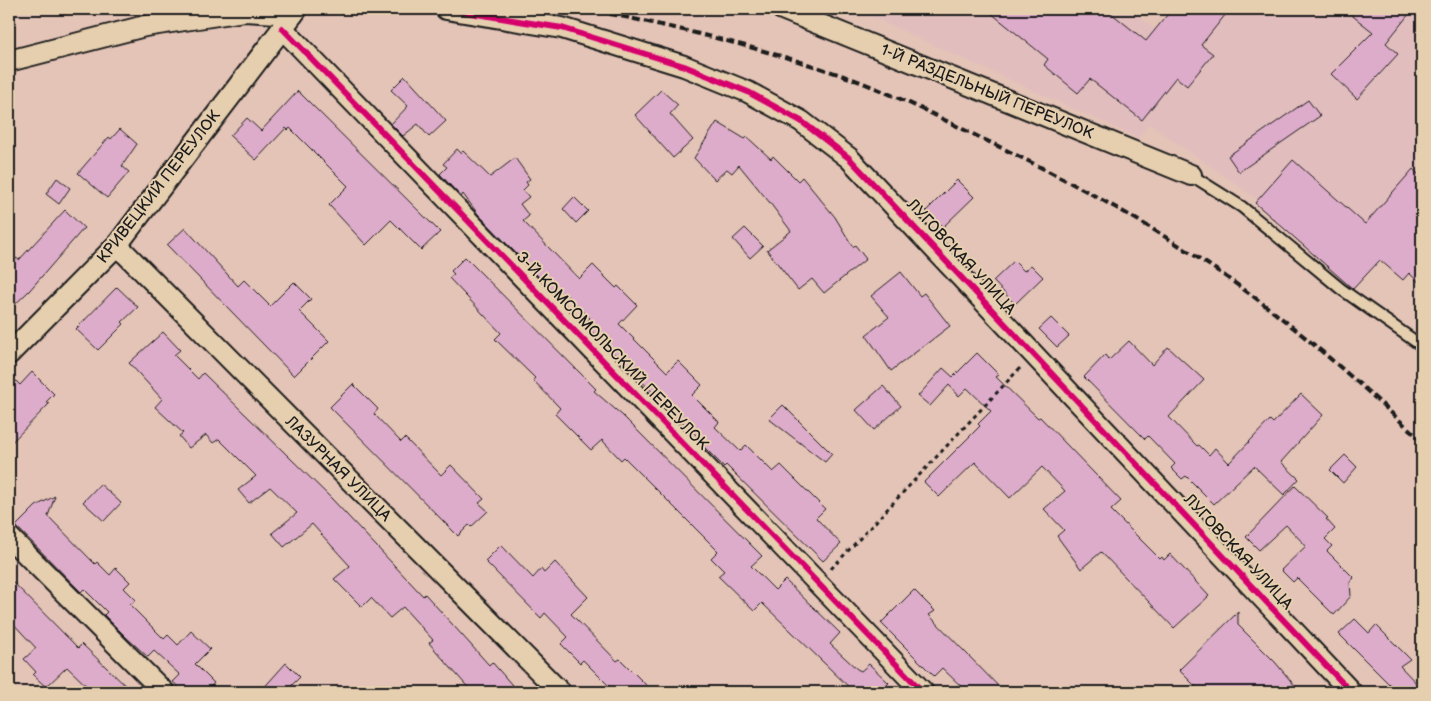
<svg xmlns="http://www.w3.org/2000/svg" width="1431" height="701" font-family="'Balsamiq Sans',sans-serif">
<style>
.built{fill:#e2bdbd}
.building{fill:#deaccb;stroke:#1c1c1c}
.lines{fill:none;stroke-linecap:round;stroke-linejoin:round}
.lane-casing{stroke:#1c1c1c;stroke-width:14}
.street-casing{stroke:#1c1c1c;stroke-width:24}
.path{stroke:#1c1c1c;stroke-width:3;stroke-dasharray:4 4;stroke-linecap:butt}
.lane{stroke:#e6cfaf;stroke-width:10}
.street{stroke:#e6cfaf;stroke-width:20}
.rail{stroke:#1c1c1c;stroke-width:4;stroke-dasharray:8 4;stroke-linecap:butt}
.cycleway-casing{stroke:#e6cfaf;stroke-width:9}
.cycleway{stroke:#d6006c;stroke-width:6}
.labels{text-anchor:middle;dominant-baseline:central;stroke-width:4;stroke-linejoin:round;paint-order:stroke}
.street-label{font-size:16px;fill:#1c1c1c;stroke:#e6cfaf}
</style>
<rect width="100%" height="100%" fill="#e4c4b7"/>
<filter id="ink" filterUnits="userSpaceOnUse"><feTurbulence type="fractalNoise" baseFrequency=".02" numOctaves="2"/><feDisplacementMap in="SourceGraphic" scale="10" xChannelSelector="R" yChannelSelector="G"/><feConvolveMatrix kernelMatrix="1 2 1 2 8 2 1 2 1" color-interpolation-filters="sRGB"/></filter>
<g filter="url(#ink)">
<path class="built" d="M854 9H1130L1155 30 1172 9H1422V231L1405 232 1359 277 1236 184 1149 124 1138 138Z"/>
<g class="building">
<path d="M986 9H1106L1146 41 1172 9H1230L1201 45 1213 54 1187 86 1176 77 1142 120 1090 79 1078 93 1044 65 1048 59Z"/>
<path d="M1344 9H1413L1386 43 1398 54 1357 99 1331 74 1373 32Z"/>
<path d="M405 76 446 121 429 137 418 124 403 136 391 124 408 106 391 90Z"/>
<path d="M661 90 678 105 670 114 693 140 673 158 635 115Z"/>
<path d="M298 91 440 232 421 250 391 220 366 245 329 205 348 186 290 128 288 130 286 128 256 160 230 136 247 118 261 131Z"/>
<path d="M1308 100 1320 116 1239 172 1228 156Z"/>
<path d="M717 122 745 139 747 137 771 159 773 156 798 181 802 177 835 217 853 247 855 245 866 259 824 293 812 279 798 290 767 250 791 231 770 203 739 165 732 173 727 169 715 180 694 158Z"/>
<path d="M120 129 137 144 122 166 129 172 107 198 78 173 109 137 111 139Z"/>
<path d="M457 149 461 153 463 151 490 177 515 158 530 179 526 182 528 185 523 190 529 197 520 204 529 216 523 221 579 279 593 265 616 288 618 286 637 305 619 324 667 372 678 361 702 385 692 395 719 422 715 427 740 451 746 445 773 472 781 465 825 509 816 518 841 544 823 561 726 465 724 467 699 442 701 440 584 324 590 318 565 294 560 299 478 214 463 194 461 197 440 174 447 167 443 164Z"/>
<path d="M1293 160 1365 224 1413 169 1422 178V285L1409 273 1403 280 1380 260 1353 289 1255 203Z"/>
<path d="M57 178 70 188 59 204 46 194Z"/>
<path d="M957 180 974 197 943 227 926 211Z"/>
<path d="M574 197 588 211 576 223 563 209Z"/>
<path d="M65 210 84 228 29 291 9 310V266L16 258 19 260Z"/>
<path d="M185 228 238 286 244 280 270 306 294 282 311 299 299 311 329 341 294 376 167 245Z"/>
<path d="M745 228 763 246 750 258 733 239Z"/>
<path d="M465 257 596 389 594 391 623 416 762 556 751 566 775 590 785 580 840 633 830 644 857 669 861 671 869 664 889 683 880 692H854L762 603 754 611 718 576 724 571 711 558 718 551 624 457 621 460 602 440 591 450 555 414 560 408 533 380 535 378 495 339 501 333 449 278 454 274 451 271Z"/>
<path d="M1014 261 1024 271 1031 265 1043 277 1015 304 993 281Z"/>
<path d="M901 272 920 296 924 293 950 326 891 371 866 335 889 317 871 296Z"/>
<path d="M117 287 138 307 122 322 124 324 98 350 76 329Z"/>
<path d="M1051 318 1069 336 1057 347 1039 329Z"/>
<path d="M163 332 180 350 174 355 198 379 203 373 331 498 423 596 425 594 489 665 492 662 518 692H472L429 643 433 640 403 607 390 618 371 598 362 607 334 579 350 566 312 524 284 547 272 533 297 513 270 487 249 503 238 490 256 476 219 439 213 443 206 435 189 448 179 436 183 433 155 407 162 399 129 363Z"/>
<path d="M1129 341 1152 365 1168 347 1204 380 1169 417 1197 446 1199 445 1209 455 1215 448 1229 463 1270 420 1273 423 1301 394 1323 415 1281 462 1299 479 1284 495 1254 466 1214 504 1186 476 1182 479 1171 468 1175 464 1148 436 1145 439 1084 377 1105 355 1109 360Z"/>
<path d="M977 353 999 375 996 377 1038 418 1040 417 1121 501 1111 510 1160 559 1162 557 1164 560 1170 554 1209 596 1174 628 1101 552 1081 569 1057 536 1064 530 1044 509 1065 491 1042 467 1010 498 975 462 939 497 924 482 980 426 978 424 991 411 967 388 959 396 949 385 930 406 918 396 943 368 953 377Z"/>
<path d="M32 372 54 394 46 402 49 404 9 445V374L20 385Z"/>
<path d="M353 384 378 409 374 414 401 442 405 438 441 475 451 465 484 499 479 503 488 511 471 527 469 525 458 536 330 407Z"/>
<path d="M883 386 901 406 874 430 856 410Z"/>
<path d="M783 405 832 454 825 462 769 419Z"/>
<path d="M1345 455 1357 467 1343 483 1330 470Z"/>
<path d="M100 484 121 503 104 521 83 502Z"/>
<path d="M1295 486 1328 518 1326 519 1335 529 1325 539 1332 546 1327 551 1354 578 1350 582 1351 596 1334 615 1297 578 1293 582 1281 570 1306 546 1286 525 1259 550 1246 537Z"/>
<path d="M55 496 48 516 95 564 97 562 110 575 116 568 130 582 124 588 136 600 130 605 164 639 168 635 178 645 191 631 210 649 195 664 214 683 206 692H184L173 682 180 675 154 651 148 657 126 637 104 615 107 612 84 589 81 592 16 526 36 506Z"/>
<path d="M501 545 533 578 541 569 544 573 555 562 588 597 571 614 617 661 620 659 653 692H615L583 660 580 663 561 644 568 637 545 613 541 618 485 561Z"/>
<path d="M9 578 78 648 82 644 132 692H93L67 667 46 687 33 675 36 672 24 659 36 648 9 619Z"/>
<path d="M914 590 935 611 929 615 1004 692H967L942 668 934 676 881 623Z"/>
<path d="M1238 612V625L1275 662 1300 692H1201L1179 670Z"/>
<path d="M1355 619 1369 633 1376 625 1410 659 1400 666 1422 689V692H1397L1339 634Z"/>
<path d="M286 663 300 677 285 692H260Z"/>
</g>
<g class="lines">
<g class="lane-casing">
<path id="lane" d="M1191 175 1242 207 1341 289 1422 346"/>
</g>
<g class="street-casing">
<g id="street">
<path d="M446 9 562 28 684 66 748 92 801 121 849 158 1351 692"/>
<path d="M782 9 1191 175"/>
<path d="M282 28 923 692"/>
<path d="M9 61 145 26 244 11 293 14"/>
<path d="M117 245 560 692"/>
<path d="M9 354 117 245 297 9"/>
<path d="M9 537 164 692"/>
</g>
</g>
<path class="path" d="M831 569 1020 368"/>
<use href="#lane" class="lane"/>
<use href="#street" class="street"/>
<path class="rail" d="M586 9C676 27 768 49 855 80 898 96 940 118 981 138 1078 184 1173 236 1258 300 1316 344 1369 392 1422 441"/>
<g class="cycleway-casing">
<g id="cycleway">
<path d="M446 9 562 28 684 66 748 92 801 121 849 158 1351 692"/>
<path d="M282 28 923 692"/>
</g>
</g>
<use href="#cycleway" class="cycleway"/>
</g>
</g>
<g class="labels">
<g class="street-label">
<text transform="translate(987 92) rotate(22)">1-Й РАЗДЕЛЬНЫЙ ПЕРЕУЛОК</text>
<text transform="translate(159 187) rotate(-52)">КРИВЕЦКИЙ ПЕРЕУЛОК</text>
<text transform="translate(961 257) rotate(47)">ЛУГОВСКАЯ УЛИЦА</text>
<text transform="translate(612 351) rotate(46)">3-Й КОМСОМОЛЬСКИЙ ПЕРЕУЛОК</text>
<text transform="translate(338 469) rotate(45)">ЛАЗУРНАЯ УЛИЦА</text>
<text transform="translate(1238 552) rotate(47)">ЛУГОВСКАЯ УЛИЦА</text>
</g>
</g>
<rect width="1431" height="701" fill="none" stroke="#e6cfaf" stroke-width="30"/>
<rect x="15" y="15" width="1401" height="671" fill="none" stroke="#1c1c1c" stroke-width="2" filter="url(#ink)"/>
</svg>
